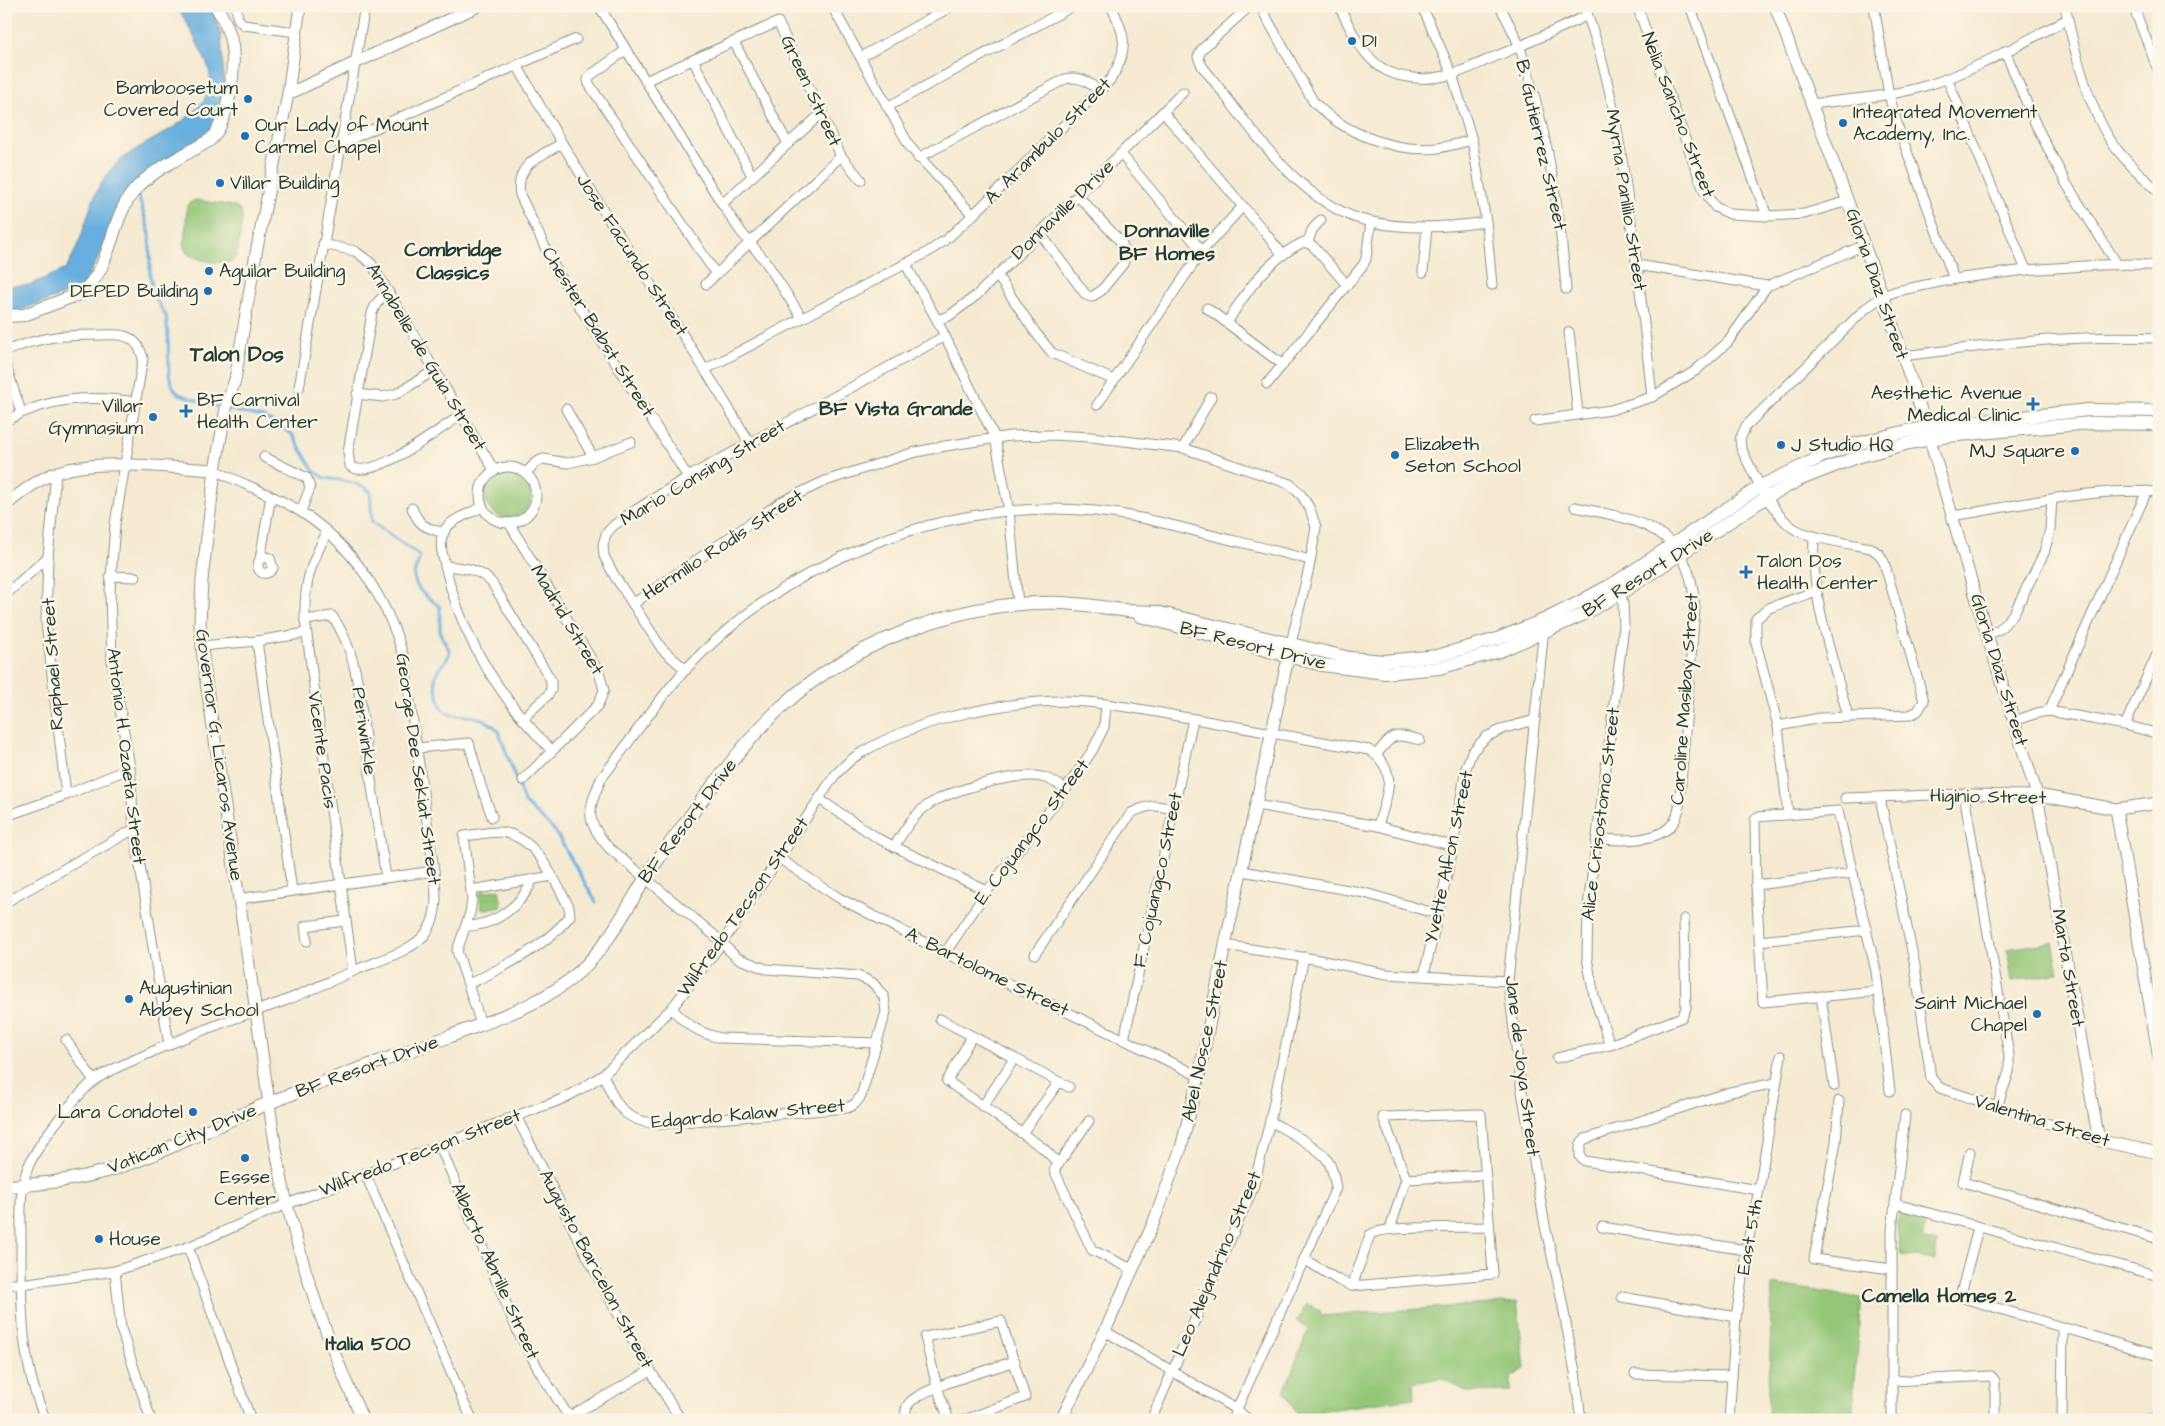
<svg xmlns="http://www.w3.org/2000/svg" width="2165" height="1426" font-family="'Architects Daughter',sans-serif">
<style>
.green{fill:#93c677;stroke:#598256}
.water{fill:#68afdf;stroke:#44768a}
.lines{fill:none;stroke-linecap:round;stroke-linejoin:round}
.stream{stroke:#68afdf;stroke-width:3}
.minor-casing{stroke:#8a9482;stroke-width:11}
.tertiary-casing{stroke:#8a9482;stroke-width:13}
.secondary-casing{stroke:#8a9482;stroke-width:14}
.minor{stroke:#fff;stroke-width:9}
.tertiary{stroke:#fff;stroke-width:11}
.secondary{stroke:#fff;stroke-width:12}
.poi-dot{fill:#1f6fb2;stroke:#fcf5e5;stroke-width:2}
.labels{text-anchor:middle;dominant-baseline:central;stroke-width:5;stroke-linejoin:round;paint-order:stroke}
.poi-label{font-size:19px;fill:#1f3d34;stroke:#fcf5e5;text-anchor:start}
.street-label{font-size:19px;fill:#1f3d34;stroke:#fcf5e5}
.neighbourhood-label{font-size:20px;font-weight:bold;fill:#1f3d34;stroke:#fcf5e5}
.quarter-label{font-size:21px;font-weight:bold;fill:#1f3d34;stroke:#fcf5e5}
</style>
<rect width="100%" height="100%" fill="#fcf5e5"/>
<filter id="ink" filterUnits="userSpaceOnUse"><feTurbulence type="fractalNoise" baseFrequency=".02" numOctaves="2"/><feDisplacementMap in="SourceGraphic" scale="10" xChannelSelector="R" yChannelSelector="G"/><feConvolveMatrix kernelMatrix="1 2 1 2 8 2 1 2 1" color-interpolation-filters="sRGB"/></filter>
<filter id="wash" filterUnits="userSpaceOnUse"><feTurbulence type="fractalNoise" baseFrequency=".0096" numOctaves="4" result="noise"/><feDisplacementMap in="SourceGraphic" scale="20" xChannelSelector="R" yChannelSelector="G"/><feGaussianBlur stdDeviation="1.12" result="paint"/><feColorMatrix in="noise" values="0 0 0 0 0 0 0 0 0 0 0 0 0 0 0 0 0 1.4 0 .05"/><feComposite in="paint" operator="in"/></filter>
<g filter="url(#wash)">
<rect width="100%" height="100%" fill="#f5ead1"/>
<g class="green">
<path d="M196 200 234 206 241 211 242 217 238 251 233 261C223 265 201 261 192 256 187 255 186 251 184 247L187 207 189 203Z"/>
<circle cx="508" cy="495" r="23"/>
<path d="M499 889 502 906 482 910 479 893Z"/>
<path d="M2053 942 2059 973 2012 981 2007 949Z"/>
<path d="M1901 1211 1926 1219 1922 1238 1937 1242 1935 1260 1901 1255 1897 1229Z"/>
<path d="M1772 1284 1861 1298 1854 1382 1853 1420H1768Z"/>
<path d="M1517 1302 1525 1369 1511 1377V1391L1467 1392 1441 1378 1413 1383 1414 1398 1298 1414 1284 1392 1309 1328 1296 1321 1307 1304 1320 1310 1321 1316Z"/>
</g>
<path class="water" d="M175 6H210L221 34 225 93 212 136 143 176 120 199 103 249 81 289 6 315V282L10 286 29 285 66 269C71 260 75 251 79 242 90 213 93 186 116 164 144 137 225 116 208 66 206 60 202 55 200 49 193 35 186 18 175 6Z"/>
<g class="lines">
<path class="stream" d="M137 192 150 234V276L154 296 166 316 168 335 169 376 174 389 179 394 217 407 265 418 292 434 314 471 325 478 346 481 362 486 370 491 372 522 420 556C419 563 414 570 414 576 416 592 429 597 440 607V633L450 652C448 661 439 666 436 675 434 681 436 689 438 695 439 700 440 706 443 710 452 721 481 708 499 732L524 802 555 831 596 902"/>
</g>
</g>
<g filter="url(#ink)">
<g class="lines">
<g class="minor-casing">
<g id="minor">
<path d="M236 6 238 19 244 25 296 32"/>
<path d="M599 6 722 204 741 232 766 262 802 318"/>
<path d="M832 6 910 147 973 215"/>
<path d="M1250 6 1202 49 1198 57 1202 66C1246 120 1301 209 1372 222 1410 230 1448 227 1486 222"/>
<path d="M1260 6 1313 101C1342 133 1395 153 1438 148 1449 146 1461 143 1472 140"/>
<path d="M1339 6C1350 27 1361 55 1382 68 1400 80 1431 81 1452 74 1464 71 1476 65 1487 60 1521 46 1555 31 1588 15"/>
<path d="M1422 6 1452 74 1472 140 1486 222 1492 285"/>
<path d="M1500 6C1507 20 1515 34 1520 48 1546 125 1560 208 1566 289"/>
<path d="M1584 6C1608 67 1618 130 1627 194 1637 262 1645 329 1652 397"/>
<path d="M1637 6 1704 191 1715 207 1730 214 1767 216 1804 214 1848 201"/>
<path d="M1690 6 1767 216"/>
<path d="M1874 6 1889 95 1898 127 1954 279"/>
<path d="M2065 6C2073 45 2088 105 2109 138 2122 159 2141 175 2159 192"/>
<path d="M2133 6 2159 72"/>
<path d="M734 42 788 144"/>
<path d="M626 50 591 75 588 79 589 84 716 274"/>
<path d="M2005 51 2036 125 2066 183 2117 264"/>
<path d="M861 57 952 6"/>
<path d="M693 60 752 176"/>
<path d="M517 65C588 195 674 315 749 442"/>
<path d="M1947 78 2026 270"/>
<path d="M645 81 778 22 841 156 861 180"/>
<path d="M1812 104C1849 99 1889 97 1925 86 1973 72 2023 42 2068 19"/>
<path d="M887 107 1073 6"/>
<path d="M1163 112 1263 230"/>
<path d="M340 144 576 39"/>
<path d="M561 144C538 157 515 165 520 195L555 268 688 477"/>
<path d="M1121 154 1202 251"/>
<path d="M918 158 1065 79C1080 75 1088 82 1100 91"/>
<path d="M722 204 822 113"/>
<path d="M1040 233 1086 295 1091 297 1101 291 1123 264 1126 254 1121 242 1078 196"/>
<path d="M1266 234 1283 255"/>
<path d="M949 237 973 215 1111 79C1129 50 1126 35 1111 6"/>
<path d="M1308 242 1312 230 1321 220"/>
<path d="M323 244 355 251 371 263 494 470"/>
<path d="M905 263 937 320 995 438 1009 511 1018 604"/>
<path d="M1637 265 1767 286"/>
<path d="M1423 272 1427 227"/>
<path d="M997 275 1035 332 1052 353 1114 380"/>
<path d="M706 284 841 156"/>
<path d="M1767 286 1865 245"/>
<path d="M388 291 376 304 372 313 348 452 350 466C371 483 441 428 461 415"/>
<path d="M1207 308 1283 365"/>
<path d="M937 320 949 316 977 295 1183 92"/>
<path d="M1227 323C1246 291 1269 258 1304 242L1313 246 1347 285"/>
<path d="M1569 332 1578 414"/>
<path d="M6 351C42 336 63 335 101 335 111 335 122 333 131 339 138 343 141 351 143 358L115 524 110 591 112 661 130 768 134 829 169 1045"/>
<path d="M1903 356C1988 345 2073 334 2159 338"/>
<path d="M6 366 21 412"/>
<path d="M706 369 928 252 944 241"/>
<path d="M1267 384 1363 265 1366 259 1371 222"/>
<path d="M299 388 365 6"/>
<path d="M357 394 383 397 396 394 435 370"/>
<path d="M1097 405 1202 251 1243 206"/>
<path d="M566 409 593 457"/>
<path d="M6 421C47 397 91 395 136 402"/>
<path d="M1535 421 1611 410 1652 397 1695 371 1728 342 1767 286"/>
<path d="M1183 448 1211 397"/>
<path d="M264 457 307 478 310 488 301 511"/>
<circle cx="508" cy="495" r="28"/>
<path d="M56 473 48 557 46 622 66 795"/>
<path d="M526 473 535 463 543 459 568 463 593 457 631 442"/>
<path d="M482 507C471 513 454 518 446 528 437 540 443 556 446 569 462 640 502 700 552 751"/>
<path d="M1575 507C1642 521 1690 527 1695 608L1679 808C1678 813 1676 820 1673 823 1659 843 1618 841 1597 838"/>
<path d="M412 508C420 527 425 527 444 533"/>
<path d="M1952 516C2020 506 2089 487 2159 492"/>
<path d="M509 523 599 672 604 690 598 705 523 780"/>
<path d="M327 532C310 566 304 582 305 620L353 971"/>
<path d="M1814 536C1810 597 1833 658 1848 717"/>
<path d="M260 559 265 557 270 558 273 568C266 579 253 571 260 559L271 496"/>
<path d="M445 566C463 568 479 568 492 583L551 680V690L548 695 522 719"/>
<path d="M110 576 136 577"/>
<path d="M6 594 48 557"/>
<path d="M633 604 781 502 825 481 912 453 945 446 1010 436 1051 435 1091 437 1183 448 1290 484 1302 496 1310 509 1316 527 1309 568 1291 643"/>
<path d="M305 620 332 616C360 654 360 707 367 752 373 794 379 836 386 877"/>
<path d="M1544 628 1508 981 1520 1079 1545 1226 1560 1291 1575 1372 1581 1420"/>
<path d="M1987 635 2000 629 2014 613 2044 553 2050 530 2052 499"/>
<path d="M257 641 292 891"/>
<path d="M201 646 257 641 306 633"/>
<path d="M686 670 662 649 614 575 604 556 603 545 606 534 613 526 628 515 688 477 945 336"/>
<path d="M2049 711 2147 491"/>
<path d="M2015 721 2037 713 2049 711 2125 725 2159 734"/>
<path d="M2125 725 2159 650"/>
<path d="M1778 726 1820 718 1910 715 1918 711 1924 701 1884 562 1879 554 1871 548C1852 544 1807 538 1793 528 1770 511 1753 473 1741 448L1740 439 1746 426 1865 309 1883 296 1897 291 1954 279 2026 270 2100 265 2135 264 2159 266"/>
<path d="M417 748 469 743 481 786 492 817"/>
<path d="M1376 755C1394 733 1393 733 1420 740"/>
<path d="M1964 794 2009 1055V1072L1997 1107"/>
<path d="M1845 798 1964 794 2037 795"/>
<path d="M1880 798 1915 966 1931 1078 1940 1088 2101 1141"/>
<path d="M819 799 879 839 987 891"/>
<path d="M1256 805 1378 826 1453 846"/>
<path d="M1788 814 1778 726 1756 643V619L1769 608 1816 591"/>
<path d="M6 816 66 795 130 768"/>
<path d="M894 847C904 831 912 816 928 805 951 790 1015 772 1042 777 1051 779 1059 785 1066 789"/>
<path d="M780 859 839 898 945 953 1199 1076"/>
<path d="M1242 871 1365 893 1437 914"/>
<path d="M1756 885 1853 873"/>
<path d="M472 890 552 876"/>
<path d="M238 899 434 871"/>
<path d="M6 902 134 829"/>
<path d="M466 926C495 926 522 905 533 879"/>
<path d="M307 941 305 926 345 921"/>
<path d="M1759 941 1867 930"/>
<path d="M1225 945 1314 959 1386 974 1508 981"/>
<path d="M945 953 987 891 1066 789 1092 751 1104 727 1106 705"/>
<path d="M1035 954 1131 813C1148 805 1154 804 1172 809"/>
<path d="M1424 975 1451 857 1466 768 1472 752 1486 737 1505 728 1535 720"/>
<path d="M469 984C505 966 544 948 570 916L569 907C554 880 536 834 499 832 488 832 475 835 464 836L472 900 470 913 457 951 481 1024"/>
<path d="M1878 991 1763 1002 1756 885 1755 820 1757 817 1838 811 1876 971 1890 1091"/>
<path d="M1821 996 1834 1086"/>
<path d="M672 1008C685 1025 701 1034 721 1038L876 1043"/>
<path d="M940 1019 1069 1087"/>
<path d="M972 1036 947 1081 1043 1148 1059 1164"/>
<path d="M66 1040 94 1081"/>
<path d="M1124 1040 1193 719"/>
<path d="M1610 1045 1594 996 1587 958 1588 907 1624 626 1623 603 1619 589"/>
<path d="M1557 1058 1610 1045 1682 1017 1686 1008 1684 919"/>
<path d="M603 1075C618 1107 622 1121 660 1124L847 1108 855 1104 861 1096 886 1012 884 997 873 983 858 976 766 969 737 958 714 935 609 848C585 820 587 812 601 779 629 743 655 703 686 669 788 560 945 497 1095 511 1128 514 1159 522 1191 530 1230 540 1270 549 1310 560"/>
<path d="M1839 1101 1836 1142 1814 1259 1892 1269"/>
<path d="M983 1106 1014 1059"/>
<path d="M516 1116C568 1219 618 1322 681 1420"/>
<path d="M1089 1121 1054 1170 1092 1250 1132 1269"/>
<path d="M1022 1133 1059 1082"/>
<path d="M440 1146 518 1332 540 1372 571 1420"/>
<path d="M1970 1152 1963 1182 2159 1239"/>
<path d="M365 1173 465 1405 473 1420"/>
<path d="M1406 1179 1484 1175"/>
<path d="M1759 1190 1585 1161 1580 1157C1580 1149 1579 1143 1585 1139L1730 1092 1776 1083"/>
<path d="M1896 1204 2159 1276"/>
<path d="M1602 1227 1746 1250"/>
<path d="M1978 1228 1960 1297 2159 1356"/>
<path d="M188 1247 251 1420"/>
<path d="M1304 1259 1338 1280 1352 1286 1493 1274 1481 1114 1383 1117 1406 1179 1390 1229"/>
<path d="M115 1271 121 1329 151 1420"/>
<path d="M6 1284H21L115 1271 188 1247 272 1210 540 1107C563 1101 583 1088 603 1075L672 1008 722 943 835 775C843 767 851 758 861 753 917 719 1003 701 1067 701 1110 702 1153 712 1195 719 1253 730 1311 740 1369 750 1401 771 1386 796 1378 826"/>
<path d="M1352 1286 1370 1235C1379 1225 1471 1228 1489 1227"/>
<path d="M1622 1297 1736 1317"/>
<path d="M1105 1331 1237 1410 1249 1420"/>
<path d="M1635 1374 1732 1376"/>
<path d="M1894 1381 1991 1376 1995 1381V1420"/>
<path d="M46 1420C22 1369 21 1311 21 1256 22 1226 17 1192 29 1165 39 1142 76 1095 95 1080 113 1067 136 1060 156 1050 196 1032 237 1017 279 1003 305 993 330 981 356 970 377 961 417 950 428 930 439 912 436 890 434 871L404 658C387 599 353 545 301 512 275 495 243 485 215 470"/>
<path d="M563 1420 650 1371"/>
<path d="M906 1420C905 1413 905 1407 910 1402 927 1386 990 1370 1015 1361"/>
<path d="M949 1420 937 1387 925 1337 1001 1321 1025 1397 965 1420"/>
<path d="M1151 1420 1253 1188 1270 1121 1304 957"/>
<path d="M1232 1420 1336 1188C1334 1178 1333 1167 1326 1158 1315 1145 1285 1130 1270 1121"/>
<path d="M1729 1420 1736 1317 1747 1246 1759 1190 1781 1056"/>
<path d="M1892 1420V1230L1905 1115"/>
<path d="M2062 1420 2063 1328"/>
<path d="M2146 1420 2159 1418"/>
</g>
</g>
<g class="tertiary-casing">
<g id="tertiary">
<path d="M300 6 288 94 256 253 235 380 227 403 215 470 202 580 200 624 204 668C220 778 237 888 254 998 265 1067 271 1136 287 1204 305 1278 331 1351 363 1420"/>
<path d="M1775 6 1883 296 1923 416 1987 635 2037 795 2097 1130 2101 1141 2159 1153"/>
<path d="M288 94 478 6"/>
<path d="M6 505C21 492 38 479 58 472 100 458 170 468 215 470"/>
<path d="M2037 795 2116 809 2159 803"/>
<path d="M2116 809 2159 1058"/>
<path d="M1061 1420 1105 1331 1153 1224 1181 1148 1199 1076 1225 945 1290 649"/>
</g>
</g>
<g class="secondary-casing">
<g id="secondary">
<path d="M6 316 24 315 79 294C113 271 109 220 134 191 151 170 187 154 210 140 229 121 235 72 232 46 230 33 223 17 216 6"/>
<path d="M1140 616 1322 665 1385 673 1439 668 1500 651 1582 615 1621 593 1767 497 1801 479 1857 457 1909 443 1948 436 2090 423 2159 424"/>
<path d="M6 1186C40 1185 74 1180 107 1171 163 1154 215 1125 269 1103 328 1079 388 1059 448 1037 494 1019 544 1005 580 971 615 939 634 891 662 854 696 809 728 762 767 721 839 646 958 599 1062 603 1085 604 1107 608 1129 611 1138 612 1147 611 1156 612L1350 658 1384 661 1437 656 1497 639 1544 620 1578 603 1616 582 1761 486 1821 457 1852 445 1907 431 1947 425 2088 410 2159 411"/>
</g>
</g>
<use href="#minor" class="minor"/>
<use href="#tertiary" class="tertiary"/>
<use href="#secondary" class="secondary"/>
</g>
</g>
<g class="poi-dot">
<circle cx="1352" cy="41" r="5"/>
<circle cx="248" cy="99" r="5"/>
<circle cx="1843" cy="123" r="5"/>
<circle cx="245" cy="136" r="5"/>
<circle cx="220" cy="183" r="5"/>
<circle cx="209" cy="271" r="5"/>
<circle cx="208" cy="291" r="5"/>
<path d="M2030.5 396.5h5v5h5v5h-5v5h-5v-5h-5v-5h5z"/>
<path d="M183.5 403.5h5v5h5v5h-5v5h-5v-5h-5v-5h5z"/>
<circle cx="153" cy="417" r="5"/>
<circle cx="1781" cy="445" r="5"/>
<circle cx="2075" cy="451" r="5"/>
<circle cx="1395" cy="455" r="5"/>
<path d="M1743.5 564.5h5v5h5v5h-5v5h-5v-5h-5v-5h5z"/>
<circle cx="129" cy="999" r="5"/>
<circle cx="2037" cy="1014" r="5"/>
<circle cx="193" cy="1112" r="5"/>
<circle cx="245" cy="1158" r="5"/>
<circle cx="99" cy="1239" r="5"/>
</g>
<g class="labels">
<g class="poi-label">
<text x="1362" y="41">D1</text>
<text x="238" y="88" text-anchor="end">Bamboosetum<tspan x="238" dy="22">Covered Court</tspan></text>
<text x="1853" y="112">Integrated Movement<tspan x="1853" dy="22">Academy, Inc.</tspan></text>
<text x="255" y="125">Our Lady of Mount<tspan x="255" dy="22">Carmel Chapel</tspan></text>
<text x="230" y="183">Villar Building</text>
<text x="219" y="271">Aguilar Building</text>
<text x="198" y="291" text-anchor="end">DEPED Building</text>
<text x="2022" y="393" text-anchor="end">Aesthetic Avenue<tspan x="2022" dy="22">Medical Clinic</tspan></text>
<text x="197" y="400">BF Carnival<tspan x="197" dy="22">Health Center</tspan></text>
<text x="143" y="406" text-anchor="end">Villar<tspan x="143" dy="22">Gymnasium</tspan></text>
<text x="1405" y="444">Elizabeth<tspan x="1405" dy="22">Seton School</tspan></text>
<text x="1791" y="445">J Studio HQ</text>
<text x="2065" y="451" text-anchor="end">MJ Square</text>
<text x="1757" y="561">Talon Dos<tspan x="1757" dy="22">Health Center</tspan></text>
<text x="139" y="988">Augustinian<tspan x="139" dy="22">Abbey School</tspan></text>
<text x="2027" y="1003" text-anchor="end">Saint Michael<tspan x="2027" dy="22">Chapel</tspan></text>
<text x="183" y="1112" text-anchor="end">Lara Condotel</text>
<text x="245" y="1177" text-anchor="middle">Essse<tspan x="245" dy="22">Center</tspan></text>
<text x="109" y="1239">House</text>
</g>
<g class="street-label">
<text transform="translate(811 91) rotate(65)">Green Street</text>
<text transform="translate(1678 115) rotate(69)">Nelia Sancho Street</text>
<text transform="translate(1048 141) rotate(-45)">A. Arambulo Street</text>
<text transform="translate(1541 145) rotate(77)">B. Gutierrez Street</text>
<text transform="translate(1626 200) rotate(81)">Myrna Panlilio Street</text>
<text transform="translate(1063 210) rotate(-44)">Donnaville Drive</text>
<text transform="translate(632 255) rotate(57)">Jose Facundo Street</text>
<text transform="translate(1877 284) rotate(71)">Gloria Diaz Street</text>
<text transform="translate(598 332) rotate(58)">Chester Babst Street</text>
<text transform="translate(426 357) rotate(59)">Annabelle de Guia Street</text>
<text transform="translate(703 473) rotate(-31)">Mario Consing Street</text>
<text transform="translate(723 545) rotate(-33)">Hermilio Rodis Street</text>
<text transform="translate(1648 573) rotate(-32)">BF Resort Drive</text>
<text transform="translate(567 620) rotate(59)">Madrid Street</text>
<text transform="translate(1253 646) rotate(14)">BF Resort Drive</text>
<text transform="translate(53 664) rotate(-94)">Raphael Street</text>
<text transform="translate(1999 670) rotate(73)">Gloria Diaz Street</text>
<text transform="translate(1685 699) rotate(-86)">Caroline Masibay Street</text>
<text transform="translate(364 731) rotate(82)">Periwinkle</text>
<text transform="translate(322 750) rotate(82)">Vicente Pacis</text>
<text transform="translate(219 755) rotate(82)">Governor G. Licaros Avenue</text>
<text transform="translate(126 756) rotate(83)">Antonio H. Ozaeta Street</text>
<text transform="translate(418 769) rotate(82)">George Dee Sekiat Street</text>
<text transform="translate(1988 797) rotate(1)">Higinio Street</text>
<text transform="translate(1601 814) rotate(-83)">Alice Crisostomo Street</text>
<text transform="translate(688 821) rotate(-53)">BF Resort Drive</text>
<text transform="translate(1032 832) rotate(-53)">E. Cojuangco Street</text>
<text transform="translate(1449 857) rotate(-78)">Yvette Alfon Street</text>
<text transform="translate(1158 880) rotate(-78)">F. Cojuangco Street</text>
<text transform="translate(743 907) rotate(-55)">Wilfredo Tecson Street</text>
<text transform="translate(2068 968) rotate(80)">Marta Street</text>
<text transform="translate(987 972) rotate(26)">A. Bartolome Street</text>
<text transform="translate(1205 1041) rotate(-78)">Abel Nosce Street</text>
<text transform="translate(1522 1066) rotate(83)">Jane de Joya Street</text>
<text transform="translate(367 1067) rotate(-20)">BF Resort Drive</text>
<text transform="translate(748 1114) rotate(-5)">Edgardo Kalaw Street</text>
<text transform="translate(2042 1121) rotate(17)">Valentina Street</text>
<text transform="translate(182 1139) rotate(-22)">Vatican City Drive</text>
<text transform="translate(420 1153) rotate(-21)">Wilfredo Tecson Street</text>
<text transform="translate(1750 1237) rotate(-80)">East 5th</text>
<text transform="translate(1217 1264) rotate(-67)">Leo Alejandrino Street</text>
<text transform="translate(596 1269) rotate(62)">Augusto Barcelon Street</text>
<text transform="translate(495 1271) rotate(66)">Alberto Abrille Street</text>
</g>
<g class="neighbourhood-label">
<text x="1167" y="231">Donnaville<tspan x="1167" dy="23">BF Homes</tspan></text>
<text x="453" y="250">Combridge<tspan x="453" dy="23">Classics</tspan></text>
<text x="896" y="409">BF Vista Grande</text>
<text x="1939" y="1296">Camella Homes 2</text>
<text x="368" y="1344">Italia 500</text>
</g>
<g class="quarter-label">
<text x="237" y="354">Talon Dos</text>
</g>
</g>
<rect width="2165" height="1426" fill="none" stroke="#fcf5e5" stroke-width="25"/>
</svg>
